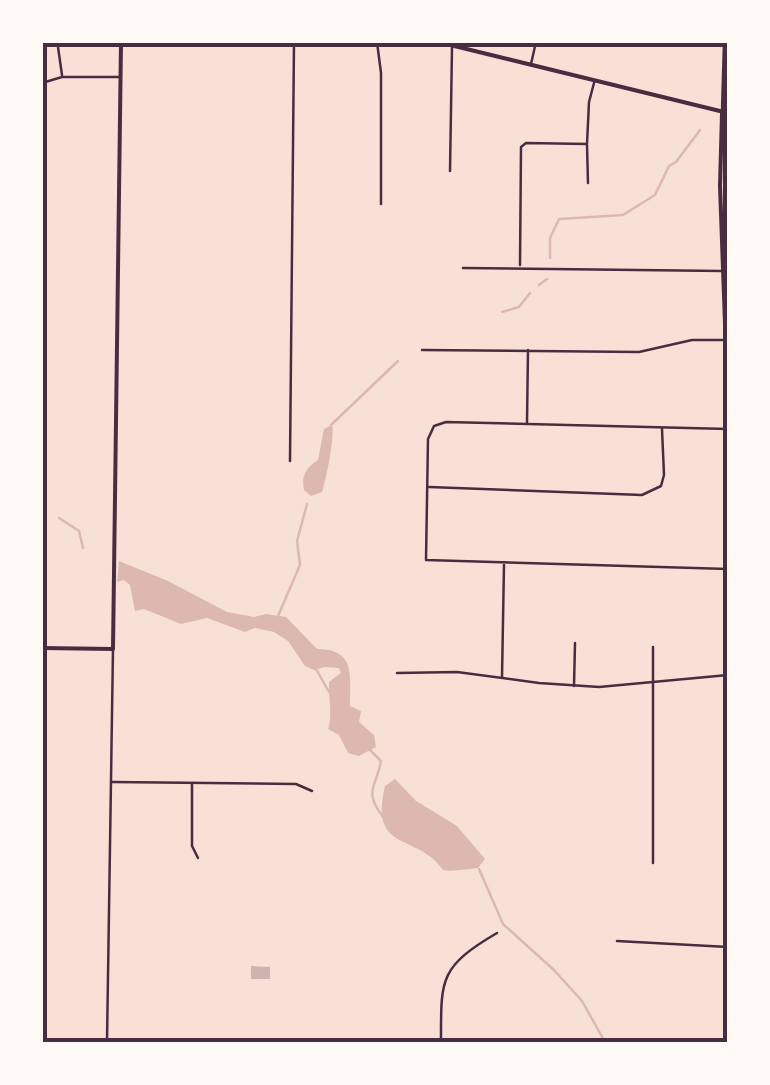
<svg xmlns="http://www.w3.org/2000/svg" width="770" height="1085" font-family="'IBM Plex Sans',sans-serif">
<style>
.water{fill:#dcb8b0}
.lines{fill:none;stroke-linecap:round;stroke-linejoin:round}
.stream{stroke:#dcb8b0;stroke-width:2.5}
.building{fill:#ccb4b1}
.minor{stroke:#4a2c40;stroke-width:2.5}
.tertiary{stroke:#4a2c40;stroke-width:4}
.secondary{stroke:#4a2c40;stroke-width:4}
.neatline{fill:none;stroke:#4a2c40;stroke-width:4}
</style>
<rect width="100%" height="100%" fill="#f7e1d7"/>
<g class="water">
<path d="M332 425C335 437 326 480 322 492L311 496 304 490C301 476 306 467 318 460L324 429Z"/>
<path d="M119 561 168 581 227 612 254 617 266 614 286 617 317 649C356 649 350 676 350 706L361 711 359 722 374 735 376 747 359 756 348 753 339 735 328 729C333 714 328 698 329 682L341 673 339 668 325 667 314 670 305 666 288 641 274 632 255 628 245 632 207 618 181 624 144 609 135 611 130 585 124 580 117 582Z"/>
<path d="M395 779 416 801 457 826 485 859 478 868C469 869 451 872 443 870 417 832 369 854 385 786Z"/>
</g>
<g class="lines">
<g class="stream">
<path d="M550 258V238L559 219 623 215 655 195 669 166 676 162 700 130"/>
<path d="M539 285 547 279"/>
<path d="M502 312 519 307 530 293"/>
<path d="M331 425 398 361"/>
<path d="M59 518 79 531 83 548"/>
<path d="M278 616 300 565 297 541 307 504"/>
<path d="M316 669 329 692"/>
<path d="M370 750 381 761C376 789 363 790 383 817"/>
<path d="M479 869 503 924 554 970 582 1001 605 1042"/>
</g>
</g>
<path class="building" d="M251 966 270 967V979H251Z"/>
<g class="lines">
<g class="minor">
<path d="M377 42 381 73V204"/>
<path d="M58 47 62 75"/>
<path d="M531 64 536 42"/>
<path d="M42 83 62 77H119"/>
<path d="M722 111 724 42"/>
<path d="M587 145 588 183"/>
<path d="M450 171 452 48"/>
<path d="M520 265 521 147 526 143 587 144 589 102 594 83"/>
<path d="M463 268 722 271"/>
<path d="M422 350 639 352 692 340H723"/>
<path d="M527 422 528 350"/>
<path d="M728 429 446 422 434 426 428 439 426 560 728 569"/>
<path d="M290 461 294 42"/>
<path d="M429 487 642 495 661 486 664 475 662 429"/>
<path d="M397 673 457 672 539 683 599 687 728 675"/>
<path d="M502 677 504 565"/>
<path d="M574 686 575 643"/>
<path d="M112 782 296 784 312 791"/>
<path d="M192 784V846L198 858"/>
<path d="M653 863V647"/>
<path d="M617 941 728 947"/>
<path d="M107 1042 113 649"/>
<path d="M441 1042C441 979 439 967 497 933"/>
</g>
<path class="tertiary" d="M42 648 113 649 121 42"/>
<g class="secondary">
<path d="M438 42 728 113"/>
<path d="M722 113 720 186 728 406"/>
</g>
</g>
<rect width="770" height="1085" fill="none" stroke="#fffaf5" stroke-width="90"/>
<rect x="45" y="45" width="680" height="995" class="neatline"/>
</svg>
